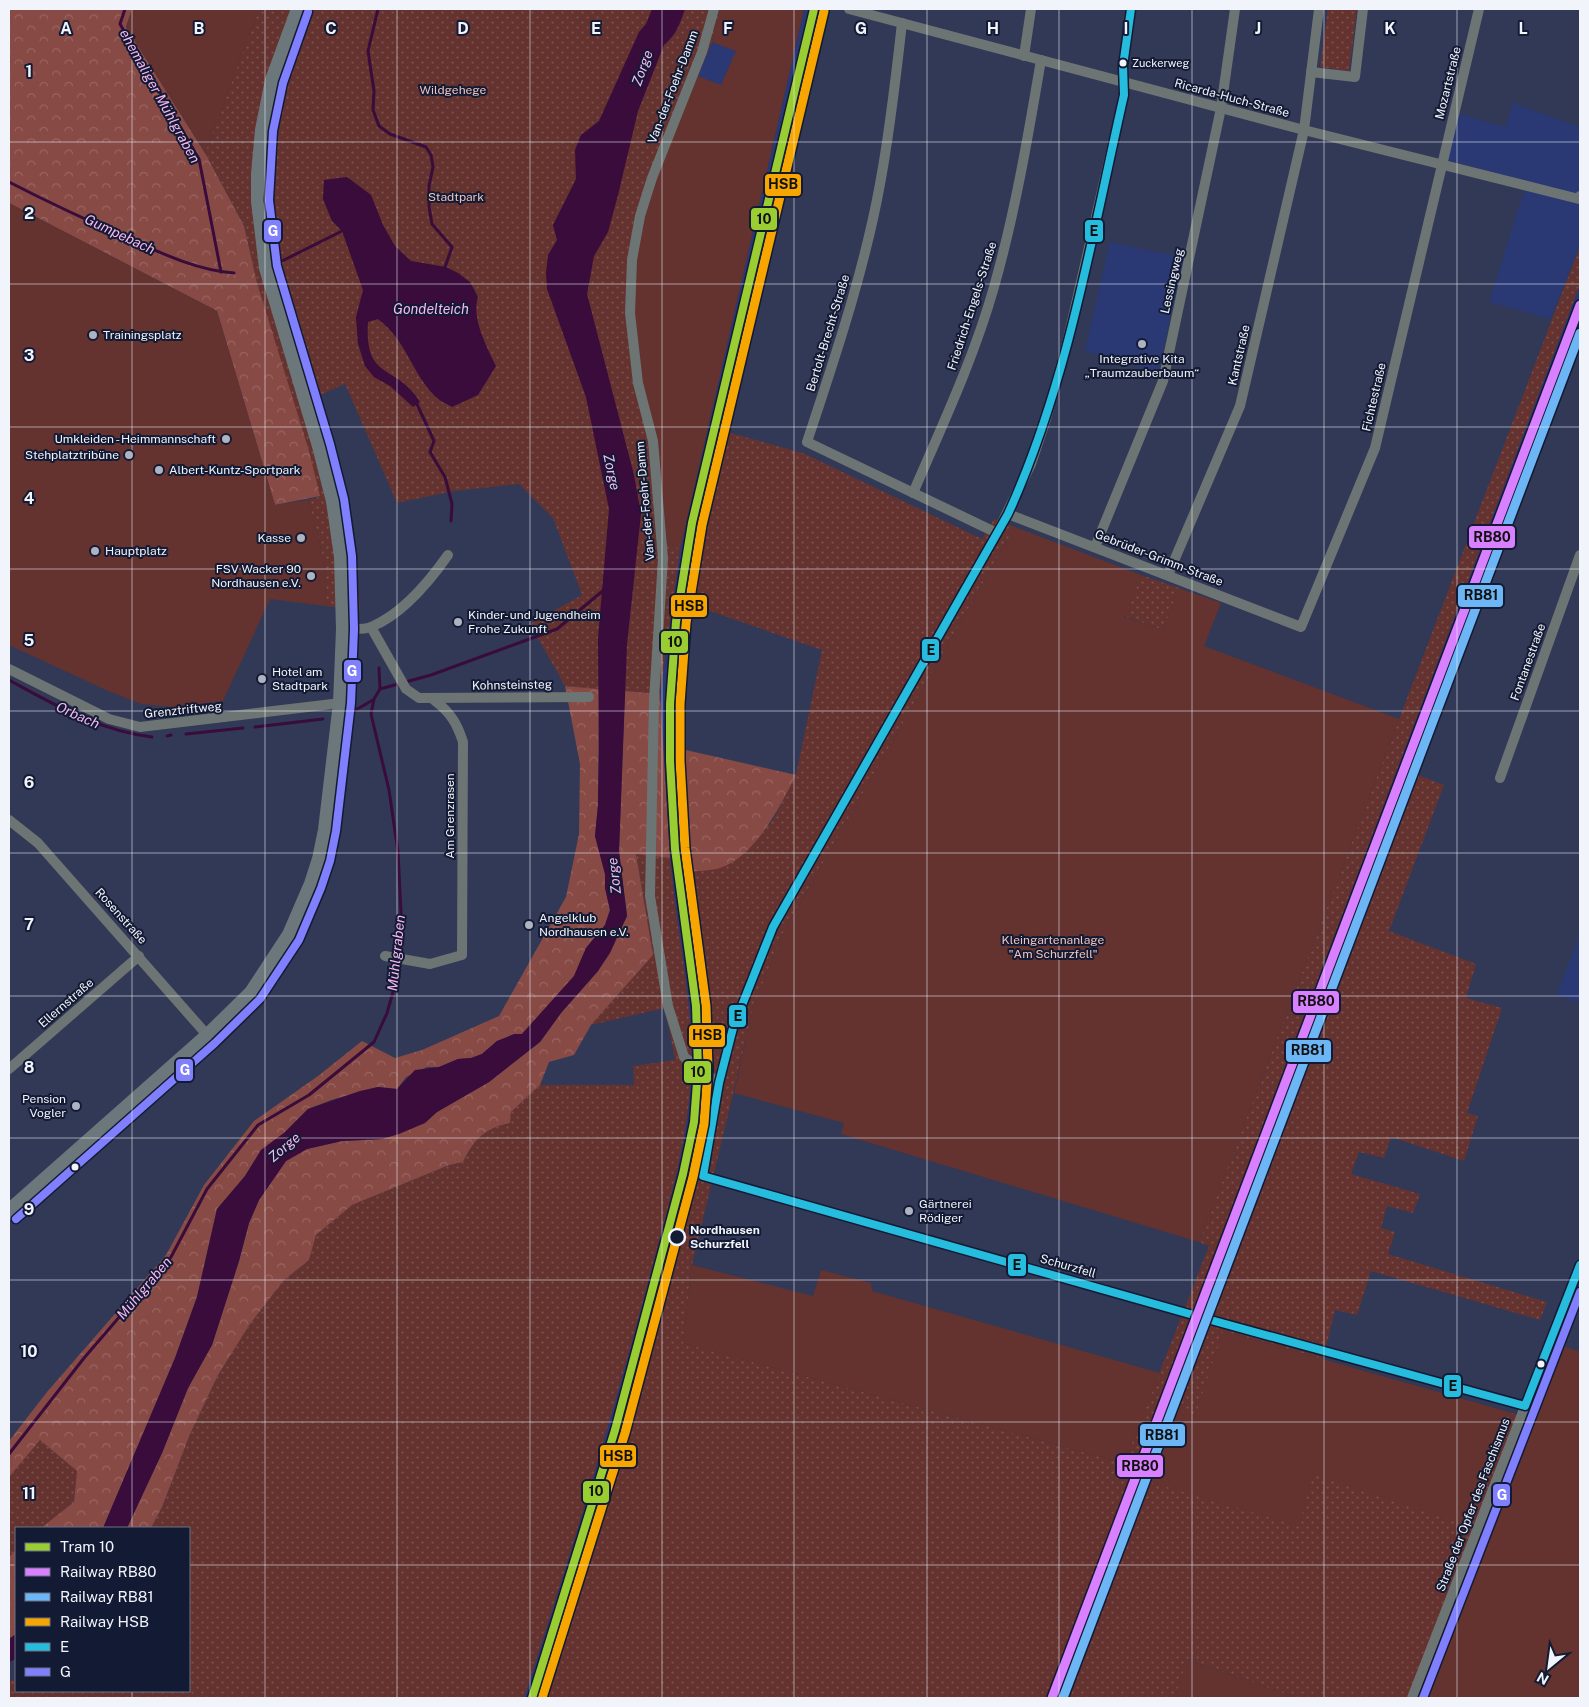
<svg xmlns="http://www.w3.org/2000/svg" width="1589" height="1707" font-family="'Public Sans',sans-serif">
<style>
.built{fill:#2a3974}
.grass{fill:url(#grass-dots)}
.forest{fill:url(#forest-crowns)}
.garden{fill:#64322f}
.water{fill:#390c3b}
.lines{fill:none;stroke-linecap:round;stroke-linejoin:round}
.stream{stroke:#390c3b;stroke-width:3}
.minor{stroke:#6c7573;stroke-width:10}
.primary{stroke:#6c777c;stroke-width:16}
.bus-1-casing{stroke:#131a33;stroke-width:11}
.bus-2-casing{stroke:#131a33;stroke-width:11}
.bus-1{stroke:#26bcdd;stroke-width:8}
.bus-2{stroke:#8080ff;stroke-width:8}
.rail-1-casing{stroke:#131a33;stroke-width:12}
.rail-2-casing{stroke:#131a33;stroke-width:12}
.rail-3-casing{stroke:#131a33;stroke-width:12}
.rail-1{stroke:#d880ff;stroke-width:9}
.rail-2{stroke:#6db6f5;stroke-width:9}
.rail-3{stroke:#f7a600;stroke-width:9}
.tram-1-casing{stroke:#131a33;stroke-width:11}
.tram-1{stroke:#9acd32;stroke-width:8}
.grid{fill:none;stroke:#f1f4fb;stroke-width:1;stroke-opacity:0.55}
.bus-dot{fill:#f1f4fb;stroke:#131a33;stroke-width:2}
.poi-dot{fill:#aeb3c2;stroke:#131a33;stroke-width:2}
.stop-dot{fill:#131a33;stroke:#f1f4fb;stroke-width:2.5}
.labels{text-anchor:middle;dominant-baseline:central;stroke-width:4;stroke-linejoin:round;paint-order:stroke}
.bus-label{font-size:11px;fill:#f1f4fb;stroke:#131a33;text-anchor:start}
.street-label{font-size:12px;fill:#f1f4fb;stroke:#131a33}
.park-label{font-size:12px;fill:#f1c4bd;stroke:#131a33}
.poi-label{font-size:12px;fill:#f1f4fb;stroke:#131a33;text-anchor:start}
.stop-label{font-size:12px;font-weight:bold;fill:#f1f4fb;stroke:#131a33;text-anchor:start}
.water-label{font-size:14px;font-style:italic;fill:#f8b8f2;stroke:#131a33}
.grid-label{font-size:16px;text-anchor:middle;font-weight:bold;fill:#f1f4fb;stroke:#131a33;stroke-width:4;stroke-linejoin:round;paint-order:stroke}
.line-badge{stroke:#131a33;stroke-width:2}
.badge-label{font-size:14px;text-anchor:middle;font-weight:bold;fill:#fff}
.pale-badge-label{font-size:14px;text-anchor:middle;font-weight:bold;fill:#111}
</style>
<defs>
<pattern id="grass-dots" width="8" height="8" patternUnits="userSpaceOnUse" patternTransform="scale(1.25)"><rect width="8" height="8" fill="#64322f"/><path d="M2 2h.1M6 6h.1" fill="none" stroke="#7b504e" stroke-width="1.8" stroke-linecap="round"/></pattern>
<pattern id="forest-crowns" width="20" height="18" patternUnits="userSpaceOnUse" patternTransform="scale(1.25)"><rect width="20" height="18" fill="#884a45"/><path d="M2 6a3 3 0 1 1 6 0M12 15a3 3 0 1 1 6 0" fill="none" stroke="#996561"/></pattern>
</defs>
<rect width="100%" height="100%" fill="#313957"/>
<g class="built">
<path d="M804 9H818L691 551 684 602 678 687 675 787 700 1011 702 1084 700 1111 686 1182 692 1183 670 1264 661 1269 633 1376 535 1698H524L587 1501 675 1178 687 1120 691 1076 665 797 660 694 680 549Z"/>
<path d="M712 42 736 51 721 85 698 76Z"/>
<path d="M1513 103 1580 127V246L1550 319 1489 302 1527 181 1448 160 1459 114 1506 127Z"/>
<path d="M1110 242 1184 258 1158 372 1085 351Z"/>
<path d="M1580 284V323L1057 1698H1047Z"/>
<path d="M1580 933V1003L1557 995Z"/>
</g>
<g class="grass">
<path d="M259 9H720L712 42 655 178 665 540 680 549 660 694 565 686 530 624 582 595 553 518 519 484 454 491 397 503 345 384 320 395 342 471 356 556 360 610 326 606 324 561 308 500 319 497 257 283 244 226 205 153Z"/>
<path d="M1328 9H1357L1349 71 1320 67Z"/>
<path d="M1580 246V284L1047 1698H535L633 1376 661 1269 670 1264 691 1184 686 1182 700 1111 702 1084 700 1011 686 872 720 868 738 858 773 820 796 775 822 650 684 602 691 551 720 430 803 453 982 539 994 519 1015 527 782 935 754 1006 692 1265 683 1343 1124 1463 1209 1246 1199 1242Z"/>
<path d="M1141 575 1179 588 1163 630 1124 616Z"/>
<path d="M1410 772 1444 785 1389 931 1476 964 1466 998 1502 1008 1467 1113 1478 1116 1464 1161 1391 1137 1384 1158 1359 1152 1351 1174 1420 1194 1413 1213 1387 1206 1381 1228 1395 1232 1388 1254 1547 1302 1540 1320 1371 1271 1357 1315 1335 1310 1323 1359 1223 1331 1467 1524 1509 1412 1528 1418 1417 1698H1297L1188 1660 1175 1698H1057Z"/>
<path d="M636 854 670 858C676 930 694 1002 691 1074 688 1146 665 1217 647 1286 610 1425 568 1562 524 1698H9V1682L16 1678V1691H189V1528H151L162 1507 190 1434 218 1375 250 1324 284 1280 309 1260 316 1235 352 1205 449 1165 463 1162C474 1139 485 1128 510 1123L511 1112 540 1085H634L633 1066 675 1060 665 1008 591 1025 653 955Z"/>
<path d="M40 1439 77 1471 74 1502 41 1528H16V1550L9 1557V1477Z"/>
</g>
<g class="forest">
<path d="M9 9H132L126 27 205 153 244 226 257 283 309 451 320 496 275 505 217 311 9 203Z"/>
<path d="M565 686 599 689 598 805 595 836 605 874V888L610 910 605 925 586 948 574 976 522 1034 497 1041 482 1054 471 1058 458 1059 439 1067H427L406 1077 397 1089 378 1087 331 1100 308 1109 284 1133 261 1150 245 1176 217 1209 197 1297 175 1358 103 1528H41L74 1502 77 1471 40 1440 9 1477V1441L47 1392 166 1255 204 1185 254 1121 318 1076 362 1041 395 1058 422 1050 499 1016 566 897 579 834 580 764Z"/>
<path d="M625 691 660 694 670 858 636 854 653 955 591 1025 574 1055 549 1062 540 1085 511 1112 510 1123C485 1128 474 1139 463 1162L449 1165 352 1205 316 1235 309 1260 284 1280 250 1324 218 1375 190 1434 162 1507 151 1528H127L162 1453 188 1388 212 1345 239 1261 249 1223 259 1200 286 1161 307 1149 342 1141 382 1139 424 1123 437 1112 489 1082 540 1042 561 1013 598 971 627 916 619 851Z"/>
<path d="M677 748 796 775C781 805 755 857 720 868 710 871 696 871 686 872L675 787Z"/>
<path d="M16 1550V1634L9 1639V1557Z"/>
</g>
<g class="garden">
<path d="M132 9H259L205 153 126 27Z"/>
<path d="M720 9H804L680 549 665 540 641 382 634 319 635 263 655 177 698 76 721 85 736 51 712 42Z"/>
<path d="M9 203 217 311 275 505 308 500 324 561 326 606 270 599 223 701 173 707 141 704 106 690 9 645Z"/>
<path d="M1015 527 1141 575 1125 617 1163 630 1179 588 1221 603 1204 646 1399 719 1199 1242 841 1134 844 1123 734 1093 754 1005 782 935Z"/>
<path d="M692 1265 813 1296 821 1270 871 1283 872 1291 1160 1373 1124 1463 683 1343Z"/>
<path d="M1223 1331 1509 1412 1467 1525 1313 1474 1299 1526 1140 1479 1167 1407 1195 1416Z"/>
<path d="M1558 1344 1580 1352V1698H1417Z"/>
<path d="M1187 1660 1297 1698H1175Z"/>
</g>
<g class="water">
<path d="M652 9H685C680 24 676 35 664 45L638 111 618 195 608 232 594 256 587 294 634 475 641 514 627 644 619 851 627 916 610 953 598 971 561 1013 540 1042 489 1082 437 1112 425 1123 399 1134 382 1139 342 1141 307 1149 286 1161 259 1200 249 1223 239 1261 212 1345 188 1388 162 1453 127 1528H103L175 1358 197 1297 217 1209 245 1176 261 1150 284 1133 308 1109 360 1091 378 1087 397 1089 415 1070 439 1067 458 1059 471 1058 482 1054 497 1041 514 1034H522L574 976 586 948 605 925 610 910 605 888V874L595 836 598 805 599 748 598 638 609 509 586 397 547 289 546 273 548 255 557 240 553 225 576 179 575 150 581 135 599 121 639 32 646 24Z"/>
<path d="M347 177 371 195 383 225 395 246 411 261 446 267 458 273 470 282 478 297C471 318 487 347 496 366L478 395 452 407C447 404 440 401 436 397 411 373 408 342 378 319L368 322C364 382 396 363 420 402L413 407 390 386 374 377 365 366 358 344 356 317 363 290 342 231 332 221 323 199 324 180Z"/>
<path d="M16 1634V1659L9 1662V1639Z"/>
</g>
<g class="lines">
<g class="stream">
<path d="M125 9 120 24 199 159 221 272"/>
<path d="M378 9 368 51 374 91 373 110 379 126 390 134 426 147 431 155 433 167 429 186V207L432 224 452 247 444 270"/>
<path d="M9 182C46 201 84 219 123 236 159 252 195 270 234 273"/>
<path d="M280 262 344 230"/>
<path d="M416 402 434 441 430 452 445 477 452 504 451 521"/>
<path d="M379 668 380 689"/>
<path d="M9 680C55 705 99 731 152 737"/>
<path d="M352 712 373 700"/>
<path d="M255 727 323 719"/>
<path d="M186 734 243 728"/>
<path d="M167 736 171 735"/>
<path d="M9 1454 84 1358 171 1257 207 1189 258 1125 309 1095 374 1042 387 1013 393 992 401 913 398 852 389 790 371 714 374 699 380 689 431 675 557 629 605 589"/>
</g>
<g class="minor">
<path d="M714 9 702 52 652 178 640 216 632 260 630 313 638 383 653 441 663 559 654 699 650 896 668 1006 684 1057 719 1083 703 1176 1218 1322 1525 1406"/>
<path d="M849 9 1304 130 1579 199 1580 196"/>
<path d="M902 23C896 77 890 131 880 184 864 272 835 357 807 442L997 533 1031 464 1046 419 1067 343 1124 95 1123 66 1131 9"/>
<path d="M1024 56 1031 9"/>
<path d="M1311 72 1355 77 1363 9"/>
<path d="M913 493C942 426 974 358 994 287 1015 213 1028 137 1041 60"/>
<path d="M1008 514 1301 627 1375 448 1479 9"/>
<path d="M1095 547 1163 381 1221 108 1235 9"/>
<path d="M1168 575 1240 406 1304 130 1319 9"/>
<path d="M371 627 406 689 419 698 589 697"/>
<path d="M344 629C352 629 364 630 371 627 403 614 429 582 448 555"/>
<path d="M9 669 109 719 140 727 341 703"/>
<path d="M1500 778 1580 555"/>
<path d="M9 820 38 843 208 1036"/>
<path d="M385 956 430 964 462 955 463 742C457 723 450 712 434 700"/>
<path d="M9 1069 139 956"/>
<path d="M1412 1698 1580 1265"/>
</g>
<path class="primary" d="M9 1212 208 1036 252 993 290 935 312 884 320 859 326 830 341 703 344 629 342 557 334 501 320 446 267 268 259 201V174L263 130 273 80 299 9"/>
<g class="bus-1-casing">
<path id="bus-1" d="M1131 9 1123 66 1124 95C1092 235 1068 383 1008 514L773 927 733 1028 719 1083 703 1176 1218 1322 1525 1406 1580 1265"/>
</g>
<g class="bus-2-casing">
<g id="bus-2">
<path d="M16 1219 215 1043 260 999 299 940 321 888 330 861 336 831 351 703 354 629 352 556 344 499 330 444 277 266 269 200 273 131 283 83 308 12"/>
<path d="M1423 1698 1580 1292"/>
</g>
</g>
<use href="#bus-1" class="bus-1"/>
<use href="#bus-2" class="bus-2"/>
<g class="rail-1-casing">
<path id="rail-1" d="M1052 1698 1580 305"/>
</g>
<g class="rail-2-casing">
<path id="rail-2" d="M1063 1698 1580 333"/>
</g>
<g class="rail-3-casing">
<path id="rail-3" d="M542 1698 625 1433 693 1177 704 1124 708 1069 706 1006 685 848 680 761V704L686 623 702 525 824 11"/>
</g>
<use href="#rail-1" class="rail-1"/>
<use href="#rail-2" class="rail-2"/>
<use href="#rail-3" class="rail-3"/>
<g class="tram-1-casing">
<path id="tram-1" d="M532 1698 615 1430 683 1174 694 1122 698 1069 696 1006 675 849 670 761V704L676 622 692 523 814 9"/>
</g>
<use href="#tram-1" class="tram-1"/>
</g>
<path class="grid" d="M132 9V1528M265 9V1698M397 9V1698M530 9V1698M662 9V1698M794 9V1698M927 9V1698M1059 9V1698M1192 9V1698M1324 9V1698M1457 9V1698M9 142H1580M9 284H1580M9 427H1580M9 569H1580M9 711H1580M9 853H1580M9 996H1580M9 1138H1580M9 1280H1580M9 1422H1580M9 1565H16M189 1565H1580M132 1691V1698"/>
<g class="bus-dot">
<circle cx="1123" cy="63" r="4.5"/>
<circle cx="75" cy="1167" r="4.5"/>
<circle cx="1541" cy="1364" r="4.5"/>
</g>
<g class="poi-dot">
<circle cx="93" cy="335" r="5"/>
<circle cx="1142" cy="344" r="5"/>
<circle cx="226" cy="439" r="5"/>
<circle cx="129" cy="455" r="5"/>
<circle cx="159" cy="470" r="5"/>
<circle cx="301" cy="538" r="5"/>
<circle cx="95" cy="551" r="5"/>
<circle cx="311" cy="576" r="5"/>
<circle cx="458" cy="622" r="5"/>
<circle cx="262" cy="679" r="5"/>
<circle cx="529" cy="925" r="5"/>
<circle cx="76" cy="1106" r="5"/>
<circle cx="909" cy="1211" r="5"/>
</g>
<circle class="stop-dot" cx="677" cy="1237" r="8"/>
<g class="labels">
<g class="bus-label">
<text x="1132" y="63">Zuckerweg</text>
</g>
<g class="street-label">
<text transform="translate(1448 83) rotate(-76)">Mozartstraße</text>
<text transform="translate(673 87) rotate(-69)">Van-der-Foehr-Damm</text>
<text transform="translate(1232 98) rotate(15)">Ricarda-Huch-Straße</text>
<text transform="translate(1172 281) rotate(-77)">Lessingweg</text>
<text transform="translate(972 306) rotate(-72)">Friedrich-Engels-Straße</text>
<text transform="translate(828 333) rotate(-73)">Bertolt-Brecht-Straße</text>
<text transform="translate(1239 355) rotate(-77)">Kantstraße</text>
<text transform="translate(1374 397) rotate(-77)">Fichtestraße</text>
<text transform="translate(645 501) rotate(-95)">Van-der-Foehr-Damm</text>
<text transform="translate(1159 558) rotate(21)">Gebrüder-Grimm-Straße</text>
<text transform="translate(1528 662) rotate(-70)">Fontanestraße</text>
<text transform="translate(512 685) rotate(-1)">Kohnsteinsteg</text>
<text transform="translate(183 710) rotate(-6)">Grenztriftweg</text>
<text transform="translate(450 816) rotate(-90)">Am Grenzrasen</text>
<text transform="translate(121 916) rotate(48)">Rosenstraße</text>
<text transform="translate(66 1003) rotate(-41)">Ellernstraße</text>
<text transform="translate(1068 1266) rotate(16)">Schurzfell</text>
<text transform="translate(1473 1505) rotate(-69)">Straße der Opfer des Faschismus</text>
</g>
<g class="park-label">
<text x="453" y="90">Wildgehege</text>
<text x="456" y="197">Stadtpark</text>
<text x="1053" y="940">Kleingartenanlage<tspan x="1053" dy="14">"Am Schurzfell"</tspan></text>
</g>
<g class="poi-label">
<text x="103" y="335">Trainingsplatz</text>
<text x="1142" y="359" text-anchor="middle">Integrative Kita<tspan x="1142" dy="14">„Traumzauberbaum“</tspan></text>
<text x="216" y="439" text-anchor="end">Umkleiden - Heimmannschaft</text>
<text x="119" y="455" text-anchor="end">Stehplatztribüne</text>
<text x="169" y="470">Albert-Kuntz-Sportpark</text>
<text x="291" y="538" text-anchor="end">Kasse</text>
<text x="105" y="551">Hauptplatz</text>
<text x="301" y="569" text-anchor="end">FSV Wacker 90<tspan x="301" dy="14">Nordhausen e.V.</tspan></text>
<text x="468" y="615">Kinder- und Jugendheim<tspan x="468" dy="14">Frohe Zukunft</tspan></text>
<text x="272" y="672">Hotel am<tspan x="272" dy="14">Stadtpark</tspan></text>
<text x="539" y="918">Angelklub<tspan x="539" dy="14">Nordhausen e.V.</tspan></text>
<text x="66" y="1099" text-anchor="end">Pension<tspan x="66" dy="14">Vogler</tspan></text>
<text x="919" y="1204">Gärtnerei<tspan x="919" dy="14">Rödiger</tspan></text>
</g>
<g class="stop-label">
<text x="690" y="1230">Nordhausen<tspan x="690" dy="14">Schurzfell</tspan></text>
</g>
<g class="water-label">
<text transform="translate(642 68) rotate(-70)">Zorge</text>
<text transform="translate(160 96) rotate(61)">ehemaliger Mühlgraben</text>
<text transform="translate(120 234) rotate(25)">Gumpebach</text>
<text x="431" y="309">Gondelteich</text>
<text transform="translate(612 472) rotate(78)">Zorge</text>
<text transform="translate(78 715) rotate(24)">Orbach</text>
<text transform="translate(614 876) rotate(-96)">Zorge</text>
<text transform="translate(396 953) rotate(-84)">Mühlgraben</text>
<text transform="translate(284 1147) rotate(-40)">Zorge</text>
<text transform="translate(144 1288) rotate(-50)">Mühlgraben</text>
</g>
</g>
<g class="grid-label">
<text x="66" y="34">A</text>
<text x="199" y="34">B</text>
<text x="331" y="34">C</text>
<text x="463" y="34">D</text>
<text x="596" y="34">E</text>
<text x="728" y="34">F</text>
<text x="861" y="34">G</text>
<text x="993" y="34">H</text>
<text x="1126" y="34">I</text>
<text x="1258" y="34">J</text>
<text x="1390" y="34">K</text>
<text x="1523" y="34">L</text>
<text x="29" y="77">1</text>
<text x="29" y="219">2</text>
<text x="29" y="361">3</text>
<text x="29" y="504">4</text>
<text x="29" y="646">5</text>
<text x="29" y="788">6</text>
<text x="29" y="930">7</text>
<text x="29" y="1073">8</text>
<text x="29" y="1215">9</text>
<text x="29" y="1357">10</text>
<text x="29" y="1499">11</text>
</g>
<g class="line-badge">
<rect x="764" y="173" width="38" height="24" rx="5" fill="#f7a600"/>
<rect x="750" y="207" width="28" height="24" rx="5" fill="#9acd32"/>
<rect x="1084" y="219" width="20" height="24" rx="5" fill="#26bcdd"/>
<rect x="263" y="219" width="19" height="24" rx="5" fill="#8080ff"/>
<rect x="1468" y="525" width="48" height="24" rx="5" fill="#d880ff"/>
<rect x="1457" y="584" width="47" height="24" rx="5" fill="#6db6f5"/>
<rect x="670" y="594" width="38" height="24" rx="5" fill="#f7a600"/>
<rect x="660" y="630" width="29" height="24" rx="5" fill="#9acd32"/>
<rect x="921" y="638" width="19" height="24" rx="5" fill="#26bcdd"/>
<rect x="343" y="659" width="19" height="24" rx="5" fill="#8080ff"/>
<rect x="1292" y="990" width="48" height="24" rx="5" fill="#d880ff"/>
<rect x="728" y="1004" width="19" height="24" rx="5" fill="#26bcdd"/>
<rect x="688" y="1024" width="38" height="24" rx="5" fill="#f7a600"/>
<rect x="1285" y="1039" width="47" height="24" rx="5" fill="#6db6f5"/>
<rect x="175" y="1058" width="19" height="24" rx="5" fill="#8080ff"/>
<rect x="683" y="1060" width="29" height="24" rx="5" fill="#9acd32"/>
<rect x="1007" y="1253" width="20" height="24" rx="5" fill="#26bcdd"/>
<rect x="1443" y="1374" width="19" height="24" rx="5" fill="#26bcdd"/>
<rect x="1139" y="1423" width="47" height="24" rx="5" fill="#6db6f5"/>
<rect x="599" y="1444" width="38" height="24" rx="5" fill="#f7a600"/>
<rect x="1116" y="1454" width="48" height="24" rx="5" fill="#d880ff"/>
<rect x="582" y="1480" width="28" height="24" rx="5" fill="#9acd32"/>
<rect x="1492" y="1483" width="19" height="24" rx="5" fill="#8080ff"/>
</g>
<g class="badge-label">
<text x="273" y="236">G</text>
<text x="352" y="676">G</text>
<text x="185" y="1075">G</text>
<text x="1502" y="1500">G</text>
</g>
<g class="pale-badge-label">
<text x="783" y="189">HSB</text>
<text x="764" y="224">10</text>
<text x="1094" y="236">E</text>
<text x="1492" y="542">RB80</text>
<text x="1481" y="600">RB81</text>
<text x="689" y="611">HSB</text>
<text x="675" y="647">10</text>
<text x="931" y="655">E</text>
<text x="1316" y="1006">RB80</text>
<text x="738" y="1021">E</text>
<text x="707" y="1040">HSB</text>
<text x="1308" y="1055">RB81</text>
<text x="698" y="1077">10</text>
<text x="1017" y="1270">E</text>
<text x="1453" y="1391">E</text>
<text x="1162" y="1440">RB81</text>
<text x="618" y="1461">HSB</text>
<text x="1140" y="1471">RB80</text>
<text x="596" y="1496">10</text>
</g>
<rect width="1589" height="1707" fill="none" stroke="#f1f4fb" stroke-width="20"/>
<rect x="15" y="1527" width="175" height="165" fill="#131a33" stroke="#6c7183"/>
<rect x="25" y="1543" width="25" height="8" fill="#9acd32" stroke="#6c7183"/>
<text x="60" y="1552" font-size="15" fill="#f1f4fb">Tram 10</text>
<rect x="25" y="1568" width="25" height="8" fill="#d880ff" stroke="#6c7183"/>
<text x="60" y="1577" font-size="15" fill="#f1f4fb">Railway RB80</text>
<rect x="25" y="1593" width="25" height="8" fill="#6db6f5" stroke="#6c7183"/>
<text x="60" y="1602" font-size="15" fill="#f1f4fb">Railway RB81</text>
<rect x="25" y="1618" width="25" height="8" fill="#f7a600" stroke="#6c7183"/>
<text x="60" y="1627" font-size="15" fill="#f1f4fb">Railway HSB</text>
<rect x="25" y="1643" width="25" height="8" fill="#26bcdd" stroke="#6c7183"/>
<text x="60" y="1652" font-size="15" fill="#f1f4fb">E</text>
<rect x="25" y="1668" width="25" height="8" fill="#8080ff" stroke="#6c7183"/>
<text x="60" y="1677" font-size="15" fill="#f1f4fb">G</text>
<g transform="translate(1549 1667) rotate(209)" stroke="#131a33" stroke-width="4" paint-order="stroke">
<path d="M0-4L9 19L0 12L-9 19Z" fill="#f1f4fb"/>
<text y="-8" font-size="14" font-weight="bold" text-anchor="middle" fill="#f1f4fb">N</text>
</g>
</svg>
